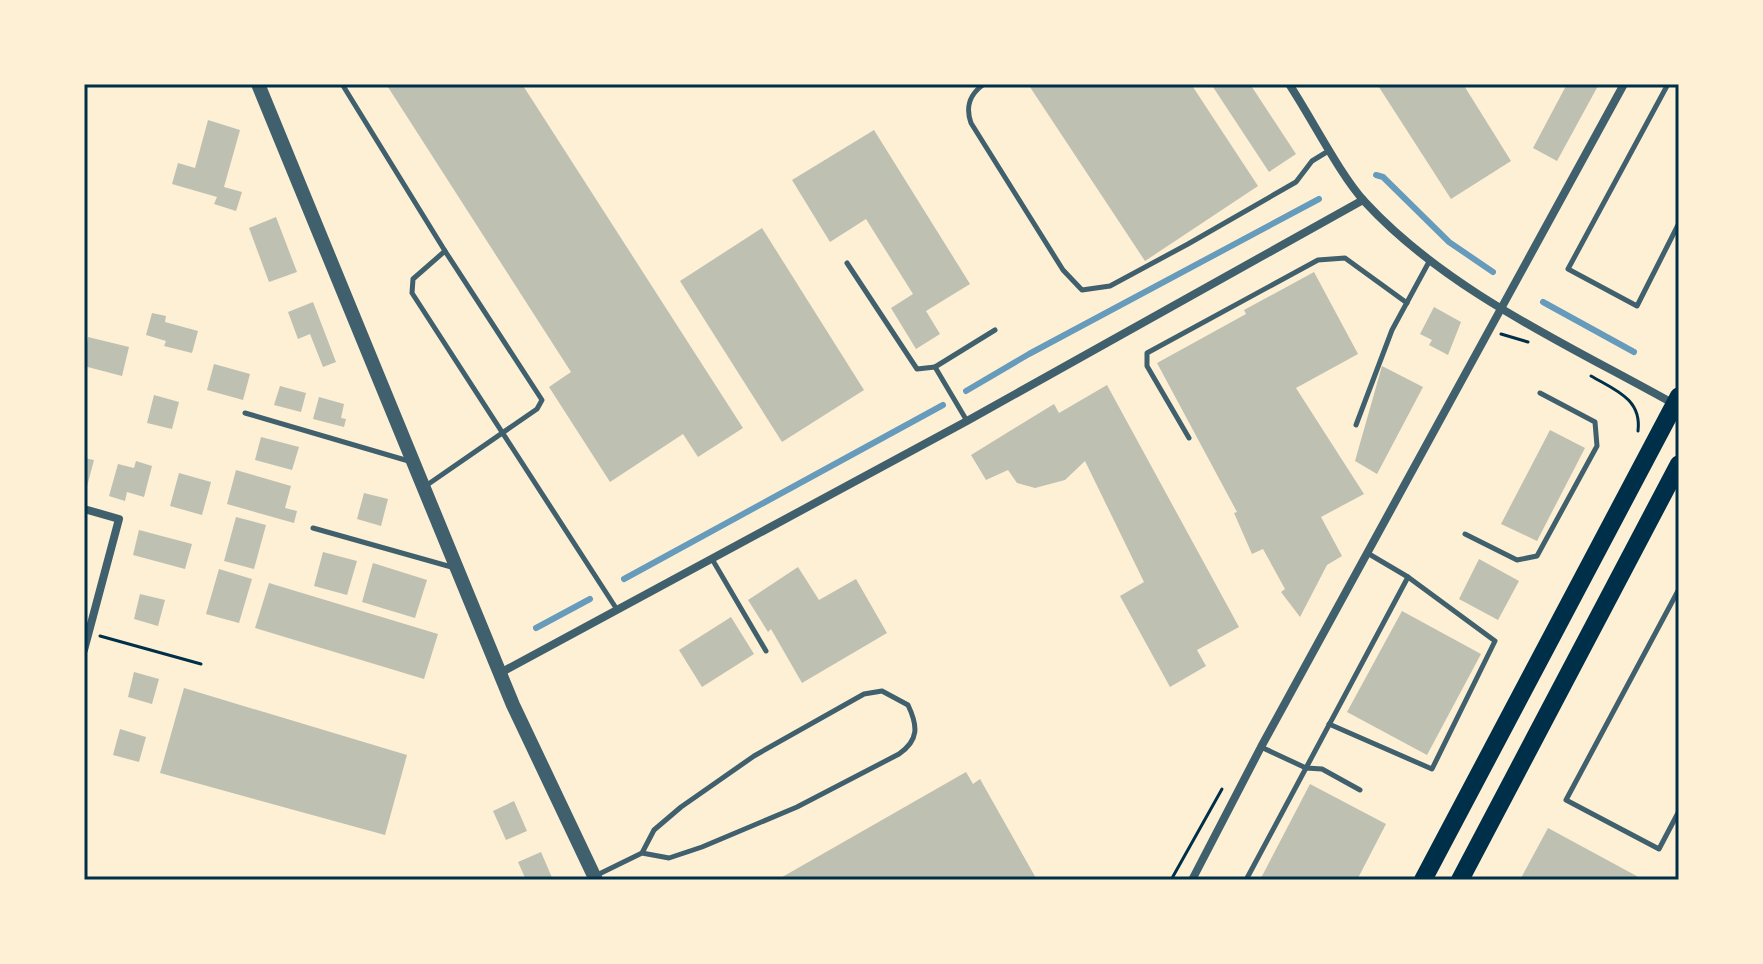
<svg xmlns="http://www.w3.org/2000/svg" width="1763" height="964" font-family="'Archivo Narrow',sans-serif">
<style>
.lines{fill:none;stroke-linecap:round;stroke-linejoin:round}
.stream{stroke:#669bbc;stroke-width:6}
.building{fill:#bec0b2}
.path{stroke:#003049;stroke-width:3}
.service{stroke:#3f606c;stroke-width:5}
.minor{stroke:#3f606c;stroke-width:8}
.tertiary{stroke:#3f606c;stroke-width:14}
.primary{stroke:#003049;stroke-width:18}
.neatline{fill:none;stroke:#003049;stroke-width:3}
</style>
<rect width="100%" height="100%" fill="#fdf0d5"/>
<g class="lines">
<g class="stream">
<path d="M1376 175 1383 177 1449 242 1493 272"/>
<path d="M1543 302 1634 352"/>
<path d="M966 391 1029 354 1319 199"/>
<path d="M624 579 943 405"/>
<path d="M536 628 590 599"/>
</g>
</g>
<g class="building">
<path d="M386 84H522L743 428 698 457 683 434 610 482 549 387 571 372Z"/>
<path d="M1028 84H1191L1258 186 1145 261Z"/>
<path d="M1211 84H1250L1296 154 1269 172Z"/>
<path d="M1377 84H1463L1511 161 1451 199Z"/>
<path d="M1567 84H1599L1557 161 1533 148Z"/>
<path d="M208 120 240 130 224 187 242 192 236 211 214 204 217 197 172 184 178 163 195 168Z"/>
<path d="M874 130 970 284 926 311 940 334 916 349 891 308 913 294 866 219 830 242 792 180Z"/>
<path d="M276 217 297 272 269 282 249 228Z"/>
<path d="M762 228 864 390 782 442 680 281Z"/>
<path d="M1314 272 1358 354 1296 388 1364 494 1321 517 1342 556 1327 565 1300 617 1281 592 1285 589 1263 549 1252 554 1234 513 1237 512 1157 363 1246 314 1244 310Z"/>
<path d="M313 302 336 362 323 367 310 334 298 339 288 312Z"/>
<path d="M1434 307 1461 322 1448 355 1429 345 1432 340 1420 334Z"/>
<path d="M152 313 166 316 165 322 198 331 192 353 164 346 166 341 146 335Z"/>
<path d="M88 337 129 347 122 376 84 366Z"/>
<path d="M214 364 250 374 243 400 207 390Z"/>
<path d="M1382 366 1423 387 1377 474 1355 461Z"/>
<path d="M1107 385 1239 627 1197 650 1206 666 1170 687 1120 596 1144 582 1085 461 1065 480 1035 488 1017 483 1008 470 986 480 971 455 1054 404 1059 413Z"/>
<path d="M280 386 306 393 301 412 274 405Z"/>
<path d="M154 395 179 402 172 429 147 423Z"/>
<path d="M319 397 344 404 341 418 346 419 344 427 313 419Z"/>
<path d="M1550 430 1585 448 1537 541 1501 524Z"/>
<path d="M261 437 299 447 292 470 255 460Z"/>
<path d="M84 458 94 460 85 494H84Z"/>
<path d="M136 461 152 466 144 497 127 492 125 501 109 496 118 464 134 468Z"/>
<path d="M236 470 291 486 285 508 297 511 294 523 227 504Z"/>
<path d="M179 473 211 482 202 515 170 506Z"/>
<path d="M364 493 388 499 381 526 357 519Z"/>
<path d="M236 517 266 525 254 569 224 561Z"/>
<path d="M139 530 192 544 185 569 133 555Z"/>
<path d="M323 552 357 561 347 595 314 586Z"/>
<path d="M1479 559 1519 581 1498 620 1459 599Z"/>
<path d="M373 563 427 580 415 618 362 602Z"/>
<path d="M798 567 819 600 856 579 887 633 802 683 771 629 768 632 748 600Z"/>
<path d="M219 569 252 579 239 623 206 614Z"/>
<path d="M269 583 438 634 424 679 255 628Z"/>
<path d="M140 594 165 600 158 626 134 619Z"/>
<path d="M1402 611 1481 654 1427 755 1347 712Z"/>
<path d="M731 617 754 654 702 687 679 650Z"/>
<path d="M134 672 159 679 152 704 128 697Z"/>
<path d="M184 688 407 755 385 835 160 773Z"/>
<path d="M120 729 146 737 139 762 113 755Z"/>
<path d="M966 772 973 784 980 779 1037 880H777Z"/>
<path d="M1310 784 1386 824 1357 880H1260Z"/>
<path d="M514 801 527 831 506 840 493 811Z"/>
<path d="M1548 828 1644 880H1520Z"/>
<path d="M541 852 553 880H526L518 862Z"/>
</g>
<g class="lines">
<g class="path">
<path d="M1501 334 1528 342"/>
<path d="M1591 376C1615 390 1642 399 1638 431"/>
<path d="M100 636 201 664"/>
<path d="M1171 880 1222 789"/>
</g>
<g class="service">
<path d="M342 84 445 251 413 279 412 293 616 608"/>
<path d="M984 84C970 94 965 106 971 123L1063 270 1082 290 1110 286 1188 244 1296 182 1312 161 1330 150"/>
<path d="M1668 84 1568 269 1637 306 1679 223"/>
<path d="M847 263 917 369 935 367"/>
<path d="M245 413 412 462"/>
<path d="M967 421 935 367 995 330"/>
<path d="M1356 425 1392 330 1430 260"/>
<path d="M1189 438 1147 366V353L1318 260 1345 258 1407 303"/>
<path d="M427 485 537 409 542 400 445 251"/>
<path d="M313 528 455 568"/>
<path d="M1465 534 1517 560 1537 556 1597 446 1595 422 1540 393"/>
<path d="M712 559 766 651"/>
<path d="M1679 589 1566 800 1659 849 1679 811"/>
<path d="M1329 724 1432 769 1495 641 1408 577 1369 554"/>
<path d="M1261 747 1306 768 1408 577"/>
<path d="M595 876 642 853 654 830 681 807 754 756 864 694 882 691 908 705C918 726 919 740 899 754L797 807 702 847 669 858 642 853"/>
<path d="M1246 880 1306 768 1322 769 1360 790"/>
</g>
<g class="minor">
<path d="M1289 84C1311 117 1340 175 1365 202 1448 292 1569 345 1674 404"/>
<path d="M84 509 119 519 84 650"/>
<path d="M500 673 967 421 1363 200"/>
<path d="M1192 880 1261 747 1624 84"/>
</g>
<path class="tertiary" d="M258 84 513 705 596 880"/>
<g class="primary">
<path d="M1423 880 1679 396"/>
<path d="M1460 880 1679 464"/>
</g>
</g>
<rect width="1763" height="964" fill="none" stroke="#fdf0d5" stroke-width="172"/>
<rect x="86" y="86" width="1591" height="792" class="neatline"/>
</svg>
